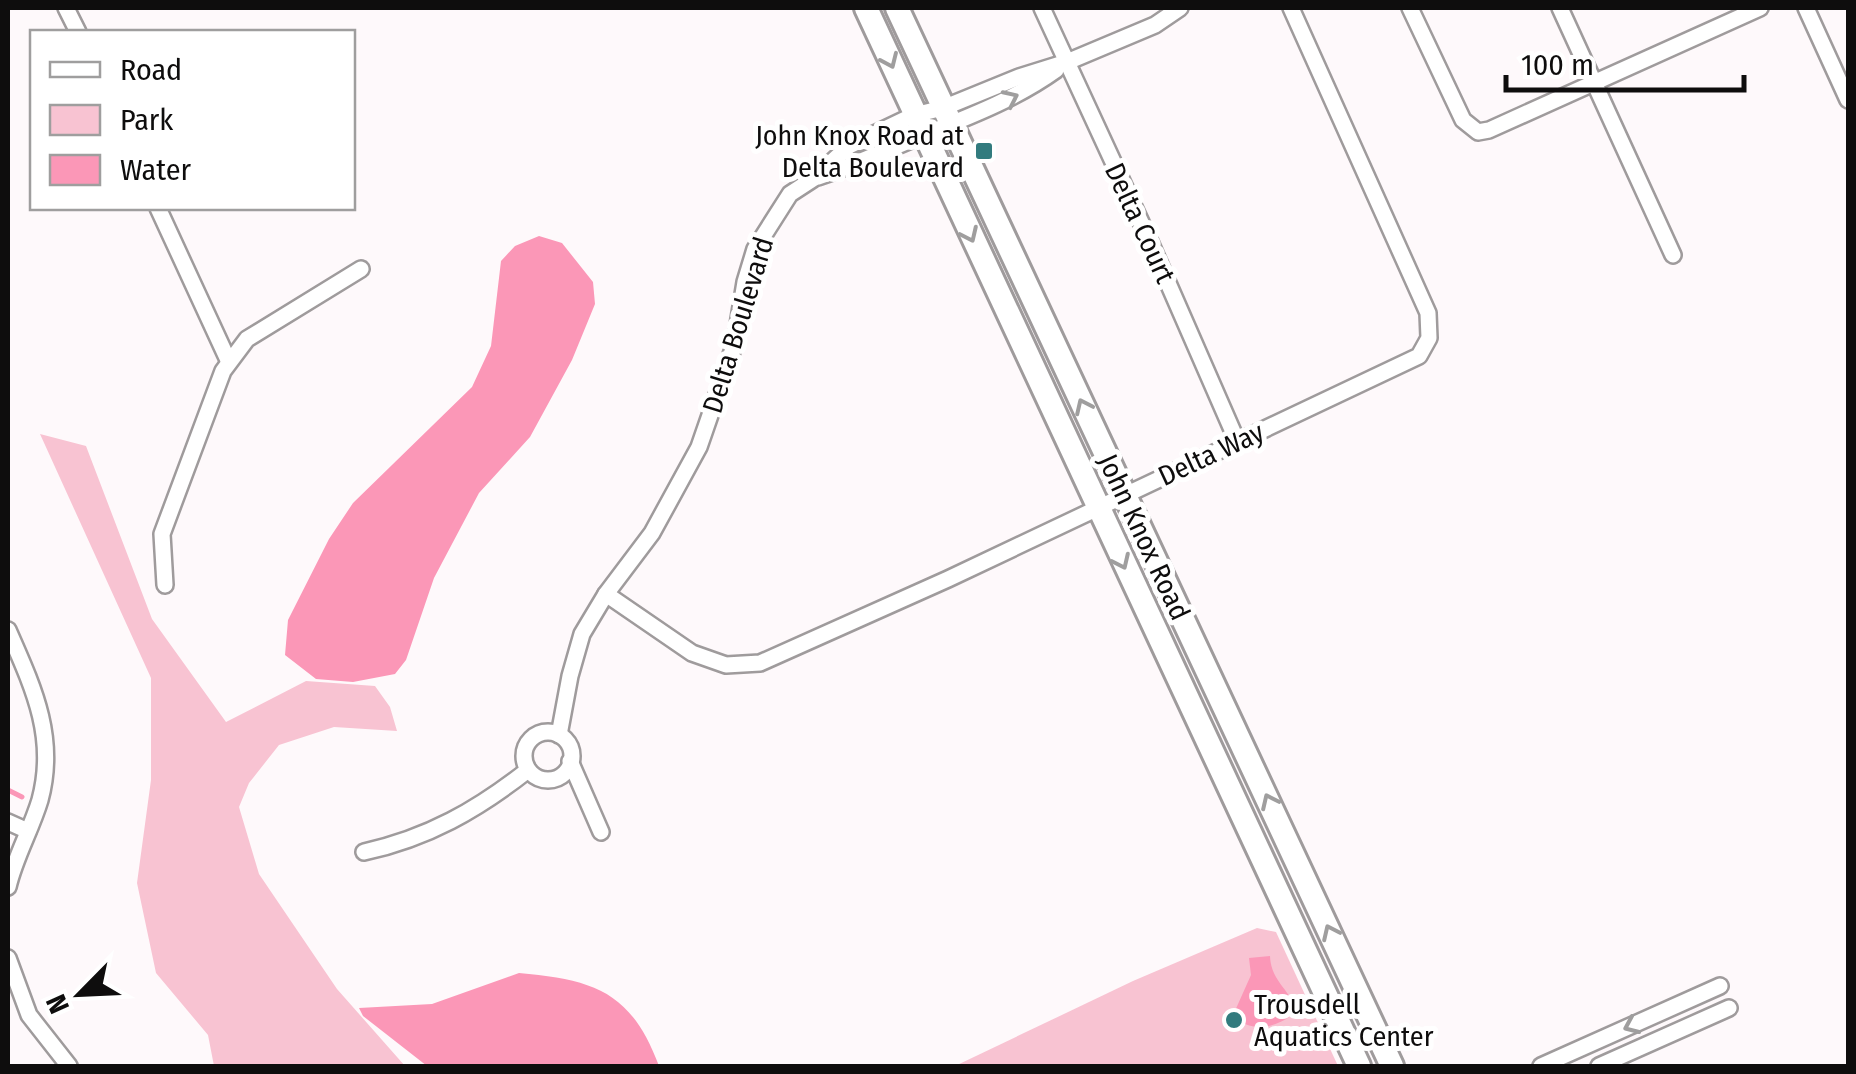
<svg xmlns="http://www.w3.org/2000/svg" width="1856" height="1074" font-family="'Fira Sans Condensed',sans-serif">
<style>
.green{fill:#f8c3d2}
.water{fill:#fb97b7}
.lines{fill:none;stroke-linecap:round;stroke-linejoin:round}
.stream{stroke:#fb97b7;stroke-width:5}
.street-casing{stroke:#9f9b9c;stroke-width:20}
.secondary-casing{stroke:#9f9b9c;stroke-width:28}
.street{stroke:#fff;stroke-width:15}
.secondary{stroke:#fff;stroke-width:22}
.oneway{stroke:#9f9e9e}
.poi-dot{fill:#327b7e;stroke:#fff;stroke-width:4}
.labels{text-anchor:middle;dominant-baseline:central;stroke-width:10;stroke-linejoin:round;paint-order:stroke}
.poi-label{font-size:28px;fill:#0e0d0d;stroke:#fff;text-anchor:end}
.street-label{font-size:28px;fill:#0e0d0d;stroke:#fff}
</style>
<rect width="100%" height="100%" fill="#fef9fb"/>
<g class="green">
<path d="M40 434 86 446 152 619 226 722 306 681 375 686 390 707 397 731 334 727 279 745 249 783 239 807 259 874 337 989 405 1066H214L208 1035 156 973 137 883 151 780V678Z"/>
<path d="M1257 928 1276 932 1338 1066H955L1133 981Z"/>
</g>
<g class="water">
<path d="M539 236 562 243 593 282 595 304 572 360 530 437 479 493 434 578 406 660 395 674 353 682 316 679 285 655 288 620 329 539 353 503 472 387 491 346 501 261 515 246Z"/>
<path d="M1270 956C1271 984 1294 990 1294 1013 1278 1028 1246 1035 1234 1013L1251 975 1249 958Z"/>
<path d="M519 973C594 980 631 991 659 1066H427L363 1016 359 1008 432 1004Z"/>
</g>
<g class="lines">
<path class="stream" d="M8 790 22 797"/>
<g class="street-casing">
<g id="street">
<path d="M66 8 78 32"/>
<path d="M1042 8 1151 244 1237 441"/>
<path d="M1410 8 1463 120 1478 132 1489 130 1760 8"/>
<path d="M1560 8 1673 255"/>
<path d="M1806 8 1848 100"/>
<path d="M818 177C853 166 886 150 921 136 968 117 1014 100 1056 70"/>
<path d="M158 208 229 362"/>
<path d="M165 585 162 534 223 371 247 339 361 269"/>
<path d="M606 594 692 653 726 665 760 663 948 579 1419 356 1429 338 1428 313 1291 8"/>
<path d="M8 630C33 687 57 737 40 800 31 830 15 857 8 887"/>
<circle cx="548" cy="756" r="24"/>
<path d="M559 735 570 676 582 634 606 594 652 533 699 447 735 343 745 282 755 249 790 194 813 179 849 146 914 115 943 108 1019 77 1067 62 1155 25 1180 8"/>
<path d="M570 761 601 832"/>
<path d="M8 822 28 831"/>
<path d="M364 852C428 838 477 810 528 770"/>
<path d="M8 958 29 1015 69 1066"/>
<path d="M1541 1066 1720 986"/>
<path d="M1599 1066 1729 1008"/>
</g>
</g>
<g class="secondary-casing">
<g id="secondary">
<path d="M866 8 1359 1066"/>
<path d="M897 8 1392 1066"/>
</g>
</g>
<use href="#street" class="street"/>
<use href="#secondary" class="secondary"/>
</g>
<defs><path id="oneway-chevron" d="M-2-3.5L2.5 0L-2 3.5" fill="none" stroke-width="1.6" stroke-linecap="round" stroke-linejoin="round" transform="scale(2.5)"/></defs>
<g class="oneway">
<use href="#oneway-chevron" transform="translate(890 61) rotate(66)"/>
<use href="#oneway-chevron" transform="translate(1011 98) rotate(-25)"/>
<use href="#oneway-chevron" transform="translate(970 235) rotate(65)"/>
<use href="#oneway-chevron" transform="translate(1083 406) rotate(-115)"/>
<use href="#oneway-chevron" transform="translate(1122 562) rotate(65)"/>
<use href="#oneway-chevron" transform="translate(1269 801) rotate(-115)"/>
<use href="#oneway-chevron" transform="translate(1330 932) rotate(-115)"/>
<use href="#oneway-chevron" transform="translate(1631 1026) rotate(156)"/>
</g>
<g class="poi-dot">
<rect x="974" y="141" width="20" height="20" rx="5"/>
<circle cx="1234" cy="1020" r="10"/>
</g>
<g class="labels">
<g class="poi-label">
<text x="964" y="135">John Knox Road at<tspan x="964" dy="32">Delta Boulevard</tspan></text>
<text x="1254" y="1004" text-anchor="start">Trousdell<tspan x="1254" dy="32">Aquatics Center</tspan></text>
</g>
<g class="street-label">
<text transform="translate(1140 223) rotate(65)">Delta Court</text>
<text transform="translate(738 325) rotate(-73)">Delta Boulevard</text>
<text transform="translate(1211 454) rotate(-25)">Delta Way</text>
<text transform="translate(1144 537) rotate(65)">John Knox Road</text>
</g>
</g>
<rect width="1856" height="1074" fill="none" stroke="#0e0d0d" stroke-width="20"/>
<rect x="30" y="30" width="325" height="180" fill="#ffffff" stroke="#9f9e9e" stroke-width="2.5"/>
<rect x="50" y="62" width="50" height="15" fill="#ffffff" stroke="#9f9e9e" stroke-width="2.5"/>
<text x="120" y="80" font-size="30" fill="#0e0d0d">Road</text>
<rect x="50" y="105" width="50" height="30" fill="#f8c3d2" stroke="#9f9e9e" stroke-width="2.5"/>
<text x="120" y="130" font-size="30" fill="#0e0d0d">Park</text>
<rect x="50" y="155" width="50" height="30" fill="#fb97b7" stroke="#9f9e9e" stroke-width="2.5"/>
<text x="120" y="180" font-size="30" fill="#0e0d0d">Water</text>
<g transform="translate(80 994) rotate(246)" stroke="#ffffff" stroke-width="8" paint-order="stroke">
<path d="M0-8L18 38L0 25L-18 38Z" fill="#0e0d0d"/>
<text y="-15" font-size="28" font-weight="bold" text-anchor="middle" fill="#0e0d0d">N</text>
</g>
<path d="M1506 75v15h238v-15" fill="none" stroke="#0e0d0d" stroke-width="5"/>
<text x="1521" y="75" font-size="30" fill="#0e0d0d" stroke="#ffffff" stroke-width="8" paint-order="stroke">100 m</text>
</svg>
